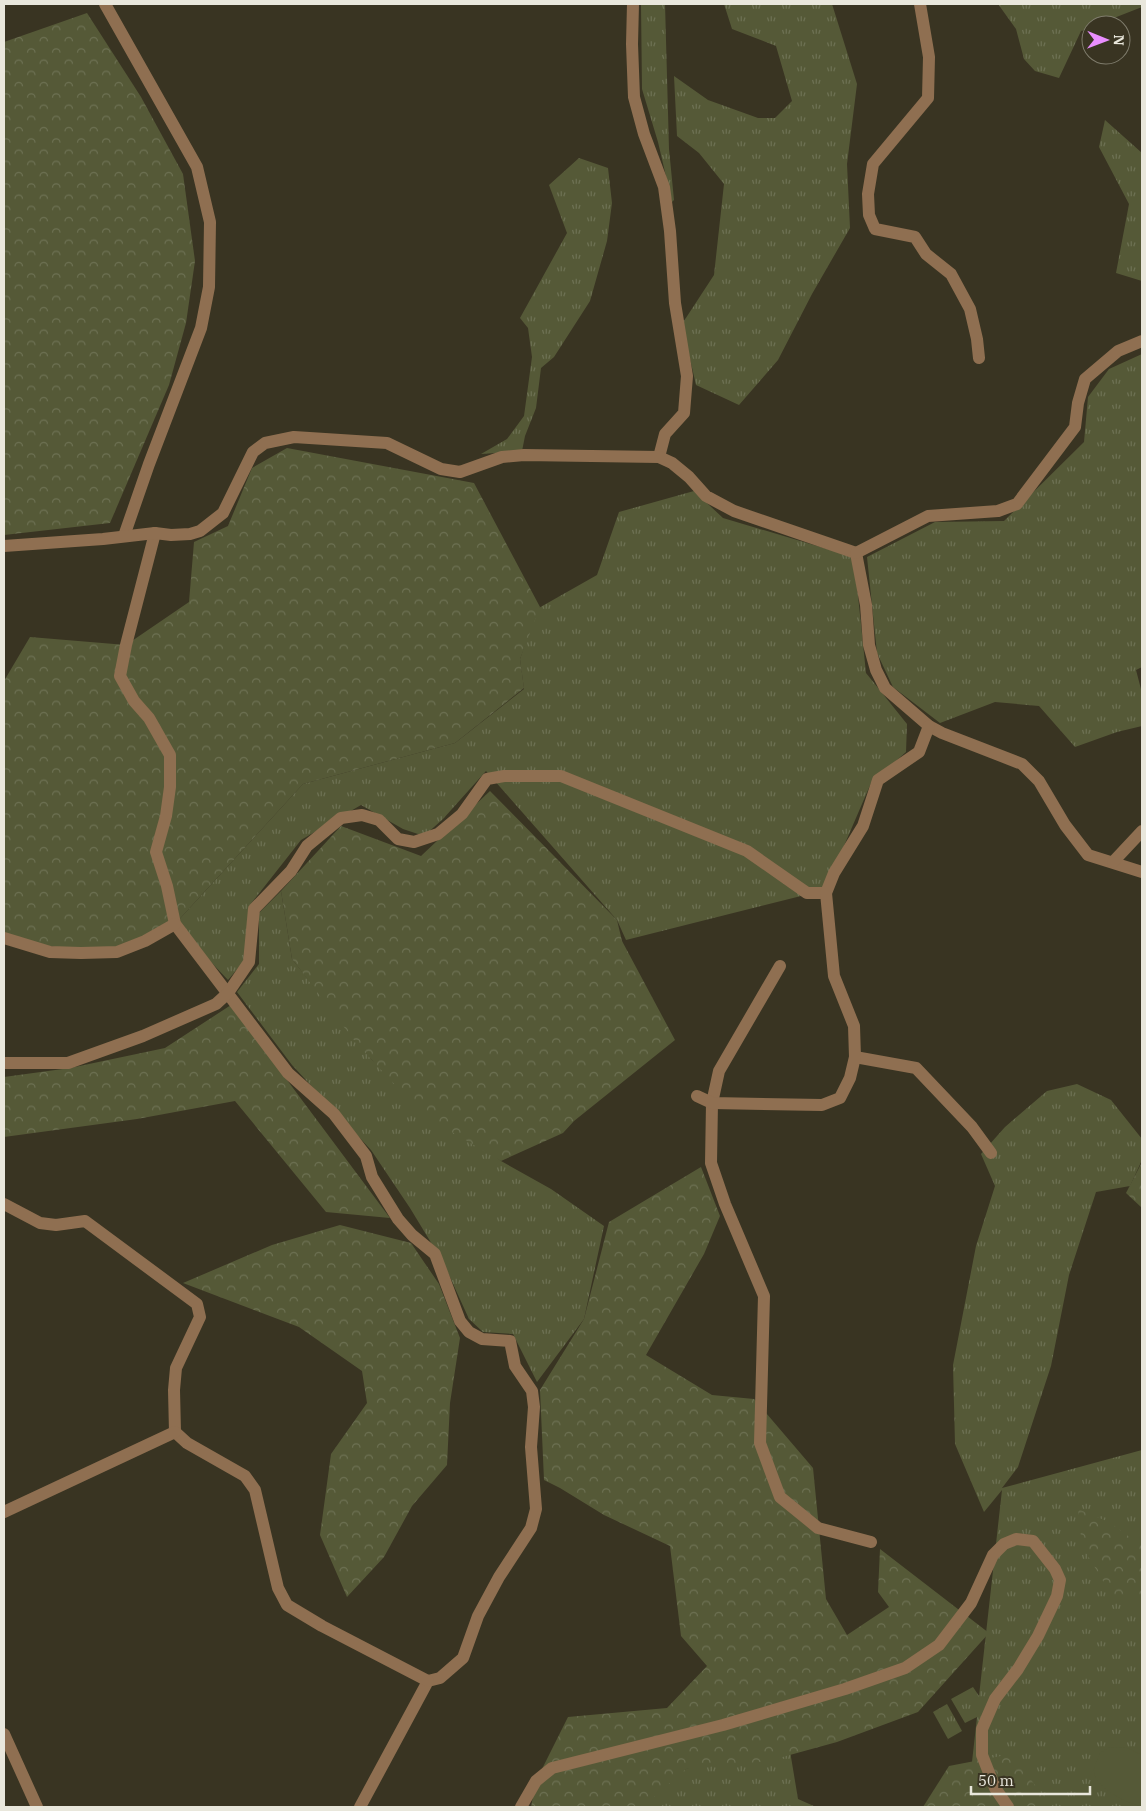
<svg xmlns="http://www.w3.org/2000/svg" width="1146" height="1811" font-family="'IBM Plex Serif',serif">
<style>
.grass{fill:url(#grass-tufts)}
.forest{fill:url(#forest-crowns)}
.park{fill:#555937}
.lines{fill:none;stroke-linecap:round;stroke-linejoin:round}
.minor{stroke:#8f6f51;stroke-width:12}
</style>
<defs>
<pattern id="grass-tufts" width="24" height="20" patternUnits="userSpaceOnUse" patternTransform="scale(1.25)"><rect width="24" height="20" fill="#555937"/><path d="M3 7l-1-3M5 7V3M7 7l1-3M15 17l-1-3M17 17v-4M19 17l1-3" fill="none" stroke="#6d7153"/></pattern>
<pattern id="forest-crowns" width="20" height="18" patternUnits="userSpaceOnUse" patternTransform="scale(1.25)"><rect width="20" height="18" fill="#555937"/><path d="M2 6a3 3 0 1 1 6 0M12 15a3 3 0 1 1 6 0" fill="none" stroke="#6d7153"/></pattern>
</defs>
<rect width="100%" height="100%" fill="#393422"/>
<g class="grass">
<path d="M641 4H665L669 149 674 200 672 202 658 142 642 89Z"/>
<path d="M724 4H832L857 84 847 164 850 228 812 294 778 360 739 405 696 385 682 324 714 275 724 184 699 153 677 136 674 76 708 100 758 118H775L792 101 776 46 732 29Z"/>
<path d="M998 4H1142V7L1096 25H1091V27L1081 31 1059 78 1035 71 1024 59 1016 29Z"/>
<path d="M1105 120 1142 153V281L1116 273 1129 204 1099 147Z"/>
<path d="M579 158 608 168 612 203 607 241 590 301 554 357 541 368 536 408 525 436 522 451 481 454 507 439 524 416 532 357 528 328 520 318 567 233 549 185Z"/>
<path d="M1142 354V667L1136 670 1142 693V726L1117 732 1075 747 1039 706 995 702 940 723 893 687 877 653 867 557 935 522 1004 521 1084 442 1088 397 1109 369Z"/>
<path d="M694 491 723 518 854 557 866 673 907 724 906 752 871 783 825 890 626 940 617 920 486 771 443 819 424 836 403 829 361 805 301 840 249 906 245 960 228 980 175 924 303 784 455 743 524 689 520 659 537 609 597 575 619 512Z"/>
<path d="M281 891 292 959 372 1060 501 1161 551 1189 604 1226 584 1319 537 1382 513 1334 483 1332 469 1319 444 1264 410 1208 371 1150 292 1065 237 992 259 964V913Z"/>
<path d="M1077 1084 1111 1100 1142 1139V1160L1130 1186 1096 1192 1069 1275 1051 1366 1018 1467 1002 1488 1142 1450V1807H967L977 1717 965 1723 951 1699 973 1687 979 1696 1002 1490 984 1512 955 1444 953 1365 976 1246 995 1186 981 1154 1005 1127 1047 1091Z"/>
<path d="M947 1704 962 1731 948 1739 933 1712Z"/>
<path d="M787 1733 798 1799 816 1807H583L585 1805Z"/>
</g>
<g class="forest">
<path d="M87 13 141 97 183 174 195 261 186 323 169 385 110 523 4 535V42Z"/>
<path d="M287 448 474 483 540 607 520 659 524 688 455 743 303 784 175 924 145 941 93 953 4 939V681L30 637 126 645 189 602 194 542 228 526 252 468Z"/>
<path d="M490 791 617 920 622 941 675 1040 574 1121 563 1133 501 1161 423 1115 357 1044 292 959 281 891 341 826 421 856Z"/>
<path d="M231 1005 390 1218 326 1212 235 1101 137 1119 4 1137V1077L70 1068 165 1048Z"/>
<path d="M1142 1162V1208L1126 1193Z"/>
<path d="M701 1167 720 1216 704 1254 646 1355 712 1395 754 1399 813 1468 826 1599 847 1635 889 1607 878 1592 880 1549 989 1633 918 1712 837 1742 768 1761 686 1769 642 1807H531L536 1781 568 1717 667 1708 707 1666 681 1636 670 1546 604 1515 560 1488 544 1480 540 1390 584 1319 609 1222Z"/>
<path d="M340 1225 411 1243 439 1284 460 1338 450 1403 447 1465 412 1506 384 1557 347 1597 320 1535 331 1454 367 1403 362 1371 299 1327 183 1283 272 1245Z"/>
<path d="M1078 1509 1109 1522 1142 1546V1599L1115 1601 1082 1546Z"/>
<path d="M1011 1754 1052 1807H923L949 1766Z"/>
</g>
<path class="park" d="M1125 1747 1142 1755V1806C1128 1804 1092 1787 1094 1769 1095 1764 1098 1758 1100 1753L1108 1748Z"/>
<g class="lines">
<g class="minor">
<path d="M105 4 197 167 210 222 209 287 201 328 149 464 124 536"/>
<path d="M633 4 632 44 634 97 644 134 664 187 670 231 675 303 687 376 684 413 665 434 659 457"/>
<path d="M920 4 929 57 928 98 873 164 868 194 869 215 875 229 915 237 926 254 951 274 970 309 977 339 979 358"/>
<path d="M155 533 126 645 120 676 134 701 149 718 170 755V787L166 816 156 852 167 886 175 924 288 1073 334 1114 366 1156 372 1177 398 1219 412 1235 435 1254 460 1321 469 1332 482 1339 510 1341 515 1366 532 1391 534 1407 531 1447 536 1509 531 1528 499 1577 478 1616 463 1658 440 1678 428 1681 360 1807"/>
<path d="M4 546 103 539 155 533 171 535 190 534 200 531 223 513 253 452 265 443 294 437 387 443 441 469 460 472 502 457 524 455 659 457 672 463 689 477 706 496 734 511 856 553 866 605 869 645 876 670 885 688 929 726 942 733 1022 764 1039 781 1065 825 1088 855 1142 872"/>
<path d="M856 553 928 516 998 511 1017 504 1075 427 1078 403 1085 379 1118 351 1142 341"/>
<path d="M1113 862 1142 831"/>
<path d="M4 938 50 952 81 953 117 952 145 941 175 924"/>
<path d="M780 966 719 1071 712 1103 711 1163 725 1204 764 1296 760 1443 780 1497 818 1528 871 1542"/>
<path d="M855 1057 916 1068 972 1127 991 1153"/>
<path d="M4 1063H68L143 1036 216 1004 228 993 249 962 254 909 291 871 307 846 341 818 362 815 379 820 398 839 414 842 438 834 462 814 487 779 504 776H561L747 851 807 893H826"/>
<path d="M697 1096 712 1103 822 1105 840 1098 850 1078 855 1057 854 1026 834 976 826 893 834 873 863 826 878 780 919 752 929 726"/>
<path d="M4 1204 40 1223 56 1225 85 1221 197 1304 200 1317 176 1368 174 1390 175 1432 187 1443 245 1476 255 1490 278 1588 287 1605 322 1626 428 1681"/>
<path d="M4 1512 175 1432"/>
<path d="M4 1734 37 1807"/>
<path d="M521 1807 536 1781 552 1768 723 1725 845 1689 905 1668 939 1645 971 1603 993 1555 1004 1544 1016 1539 1033 1541 1055 1569 1060 1580 1057 1596 1038 1636 1018 1669 995 1699 982 1729V1755L995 1788 1008 1807"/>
</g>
</g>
<rect width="1146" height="1811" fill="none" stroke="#e9e7dc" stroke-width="10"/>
<g transform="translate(1106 40) rotate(91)"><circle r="24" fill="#393422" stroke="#7f7c6c"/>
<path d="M0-4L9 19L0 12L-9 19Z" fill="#e98efe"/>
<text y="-8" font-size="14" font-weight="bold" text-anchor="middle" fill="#e9e7dc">N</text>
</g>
<path d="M971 1786v8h119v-8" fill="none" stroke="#e9e7dc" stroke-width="2.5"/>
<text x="978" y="1786" font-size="15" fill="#e9e7dc" stroke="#393422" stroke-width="4" paint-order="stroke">50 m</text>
</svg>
